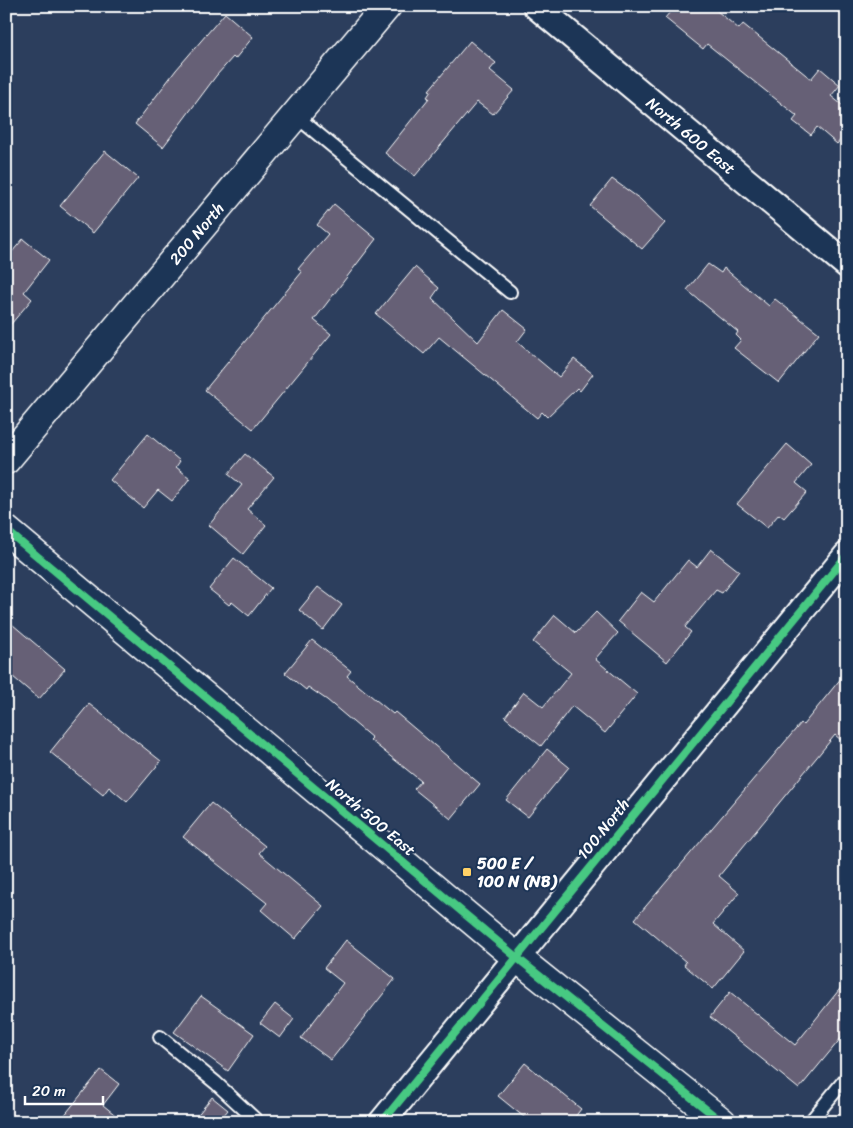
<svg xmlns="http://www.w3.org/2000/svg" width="853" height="1128" font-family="Sriracha,sans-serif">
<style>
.building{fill:#666176;stroke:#fff}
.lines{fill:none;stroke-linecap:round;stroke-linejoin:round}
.service-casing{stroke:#fff;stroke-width:16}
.minor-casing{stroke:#fff;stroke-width:29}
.tertiary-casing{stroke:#fff;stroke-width:31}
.primary-casing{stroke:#fff;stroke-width:31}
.service{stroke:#1d3557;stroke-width:12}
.minor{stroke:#1d3557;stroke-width:25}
.tertiary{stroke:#1d3557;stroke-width:28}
.primary{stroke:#1d3557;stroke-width:28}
.cycleway-casing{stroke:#1d3557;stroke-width:11}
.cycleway{stroke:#46c982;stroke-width:8}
.poi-dot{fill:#ffd166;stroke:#1d3557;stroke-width:2}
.labels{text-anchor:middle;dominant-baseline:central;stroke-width:4;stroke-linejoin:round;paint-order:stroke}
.street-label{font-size:16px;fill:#fff;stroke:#1d3557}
.poi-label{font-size:16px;font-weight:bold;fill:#fff;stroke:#1d3557;text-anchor:start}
</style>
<rect width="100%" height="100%" fill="#2c3e5d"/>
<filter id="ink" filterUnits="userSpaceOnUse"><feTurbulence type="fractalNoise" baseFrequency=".02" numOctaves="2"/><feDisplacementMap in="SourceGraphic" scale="10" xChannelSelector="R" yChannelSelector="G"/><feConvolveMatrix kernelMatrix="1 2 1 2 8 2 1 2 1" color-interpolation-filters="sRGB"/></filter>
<g filter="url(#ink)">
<g class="building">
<path d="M675 6H711L739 29 743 24 811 79 820 68 840 85 831 96 847 109V132L837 144 817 127 811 135 793 121 797 116 707 44 703 49 665 18Z"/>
<path d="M225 13 253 37 235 59 233 57 216 76 163 147 135 124 176 70Z"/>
<path d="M470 41 496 63 490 70 514 90 493 114 477 102 415 176 385 153 429 98 427 97 431 91 429 90Z"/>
<path d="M105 151 138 178 93 233 60 206Z"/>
<path d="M612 179 640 199 665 223 642 249 590 206Z"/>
<path d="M334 204 376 239 314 320 331 334 253 429 205 390 302 272 298 269 328 234 317 225Z"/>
<path d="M23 239 49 260 24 292 32 299 6 330V259Z"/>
<path d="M708 264 721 273 724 268 769 306 775 299 819 333 779 383 734 348 741 340 736 335 738 332 687 290Z"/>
<path d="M415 267 439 288 432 298 478 342 503 310 527 329 517 342 559 377 574 359 593 374 580 391 577 388 547 417 542 412 537 418 439 337 424 354 376 314Z"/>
<path d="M148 434 180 461 176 467 190 478 172 501 158 490 143 508 110 480Z"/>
<path d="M787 444 811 465 796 483 807 492 784 518 779 514 767 528 737 504Z"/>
<path d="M245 454 274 477 247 509 266 525 243 554 209 525 242 485 228 474Z"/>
<path d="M711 549 739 571 722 593 716 590 685 627 691 632 667 662 618 621 641 592 654 602 688 560 697 567Z"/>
<path d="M234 558 271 588 249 616 232 602 229 605 209 589Z"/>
<path d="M318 587 342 605 323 630 299 610Z"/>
<path d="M596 612 618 633 595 659 637 694 605 733 572 706 541 746 505 717 524 692 543 707 571 673 533 642 555 615 576 633Z"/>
<path d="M6 619 65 669 39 699 6 671Z"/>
<path d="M312 640 351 671 347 676 393 714 395 712 480 784 451 819 414 789 421 781 370 740 372 738 327 700 308 687 306 690 285 673Z"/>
<path d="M847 671V745L835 735 719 876 739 893 713 924 744 951 713 989 684 965 686 962 635 919 801 723 803 725Z"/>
<path d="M89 704 161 761 127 802 109 787 103 795 50 752Z"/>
<path d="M547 749 569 767 528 817 506 800Z"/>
<path d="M211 803 265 846 259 853 323 906 295 939 261 910 267 903 183 837Z"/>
<path d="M346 940 395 979 331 1060 301 1038 343 983 324 968Z"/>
<path d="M847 980V1031L799 1089 710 1017 730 992 795 1045Z"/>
<path d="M201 996 254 1034 228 1071 174 1032Z"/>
<path d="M275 1004 294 1019 280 1038 260 1023Z"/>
<path d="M525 1063 581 1109 571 1122H530L498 1096Z"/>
<path d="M101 1070 119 1084 103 1105 124 1122H59Z"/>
<path d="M212 1097 228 1110 218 1122H192Z"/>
</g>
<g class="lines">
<g class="service-casing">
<g id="service">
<path d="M296 116 510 292"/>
<path d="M160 1037 216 1083 258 1122"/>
<path d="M810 1122 847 1077"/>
</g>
</g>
<g class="minor-casing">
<g id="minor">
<path id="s1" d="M536 6 847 265"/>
<path d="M382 1122 847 555"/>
</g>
</g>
<g class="tertiary-casing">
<path id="tertiary" d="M6 530 516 957 722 1122"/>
</g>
<g class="primary-casing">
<g id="primary">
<path id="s2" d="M6 460 387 6"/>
</g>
</g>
<use href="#service" class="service"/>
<use href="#minor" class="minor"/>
<use href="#tertiary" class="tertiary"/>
<use href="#primary" class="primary"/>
<g class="cycleway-casing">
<g id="cycleway">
<path d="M6 530 516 957 722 1122"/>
<path d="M382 1122 847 555"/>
</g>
</g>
<use href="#cycleway" class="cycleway"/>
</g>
</g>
<rect class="poi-dot" x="462" y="867" width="10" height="10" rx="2.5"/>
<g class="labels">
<g class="street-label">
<text stroke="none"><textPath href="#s1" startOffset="202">North 600 East</textPath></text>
<text stroke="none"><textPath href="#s2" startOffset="296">200 North</textPath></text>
<text transform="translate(371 817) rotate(40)">North 500 East</text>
<text transform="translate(603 829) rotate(-51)">100 North</text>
</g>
<g class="poi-label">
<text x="477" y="863">500 E /<tspan x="477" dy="18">100 N (NB)</tspan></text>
</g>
</g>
<rect width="853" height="1128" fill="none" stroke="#1d3557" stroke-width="25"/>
<rect x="12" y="12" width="828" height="1103" fill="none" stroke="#fff" stroke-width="2" filter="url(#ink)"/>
<path d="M25 1096v8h78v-8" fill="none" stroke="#ffffff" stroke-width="2.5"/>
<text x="32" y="1096" font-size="15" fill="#ffffff" stroke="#1d3557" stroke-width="4" paint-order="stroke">20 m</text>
</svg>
